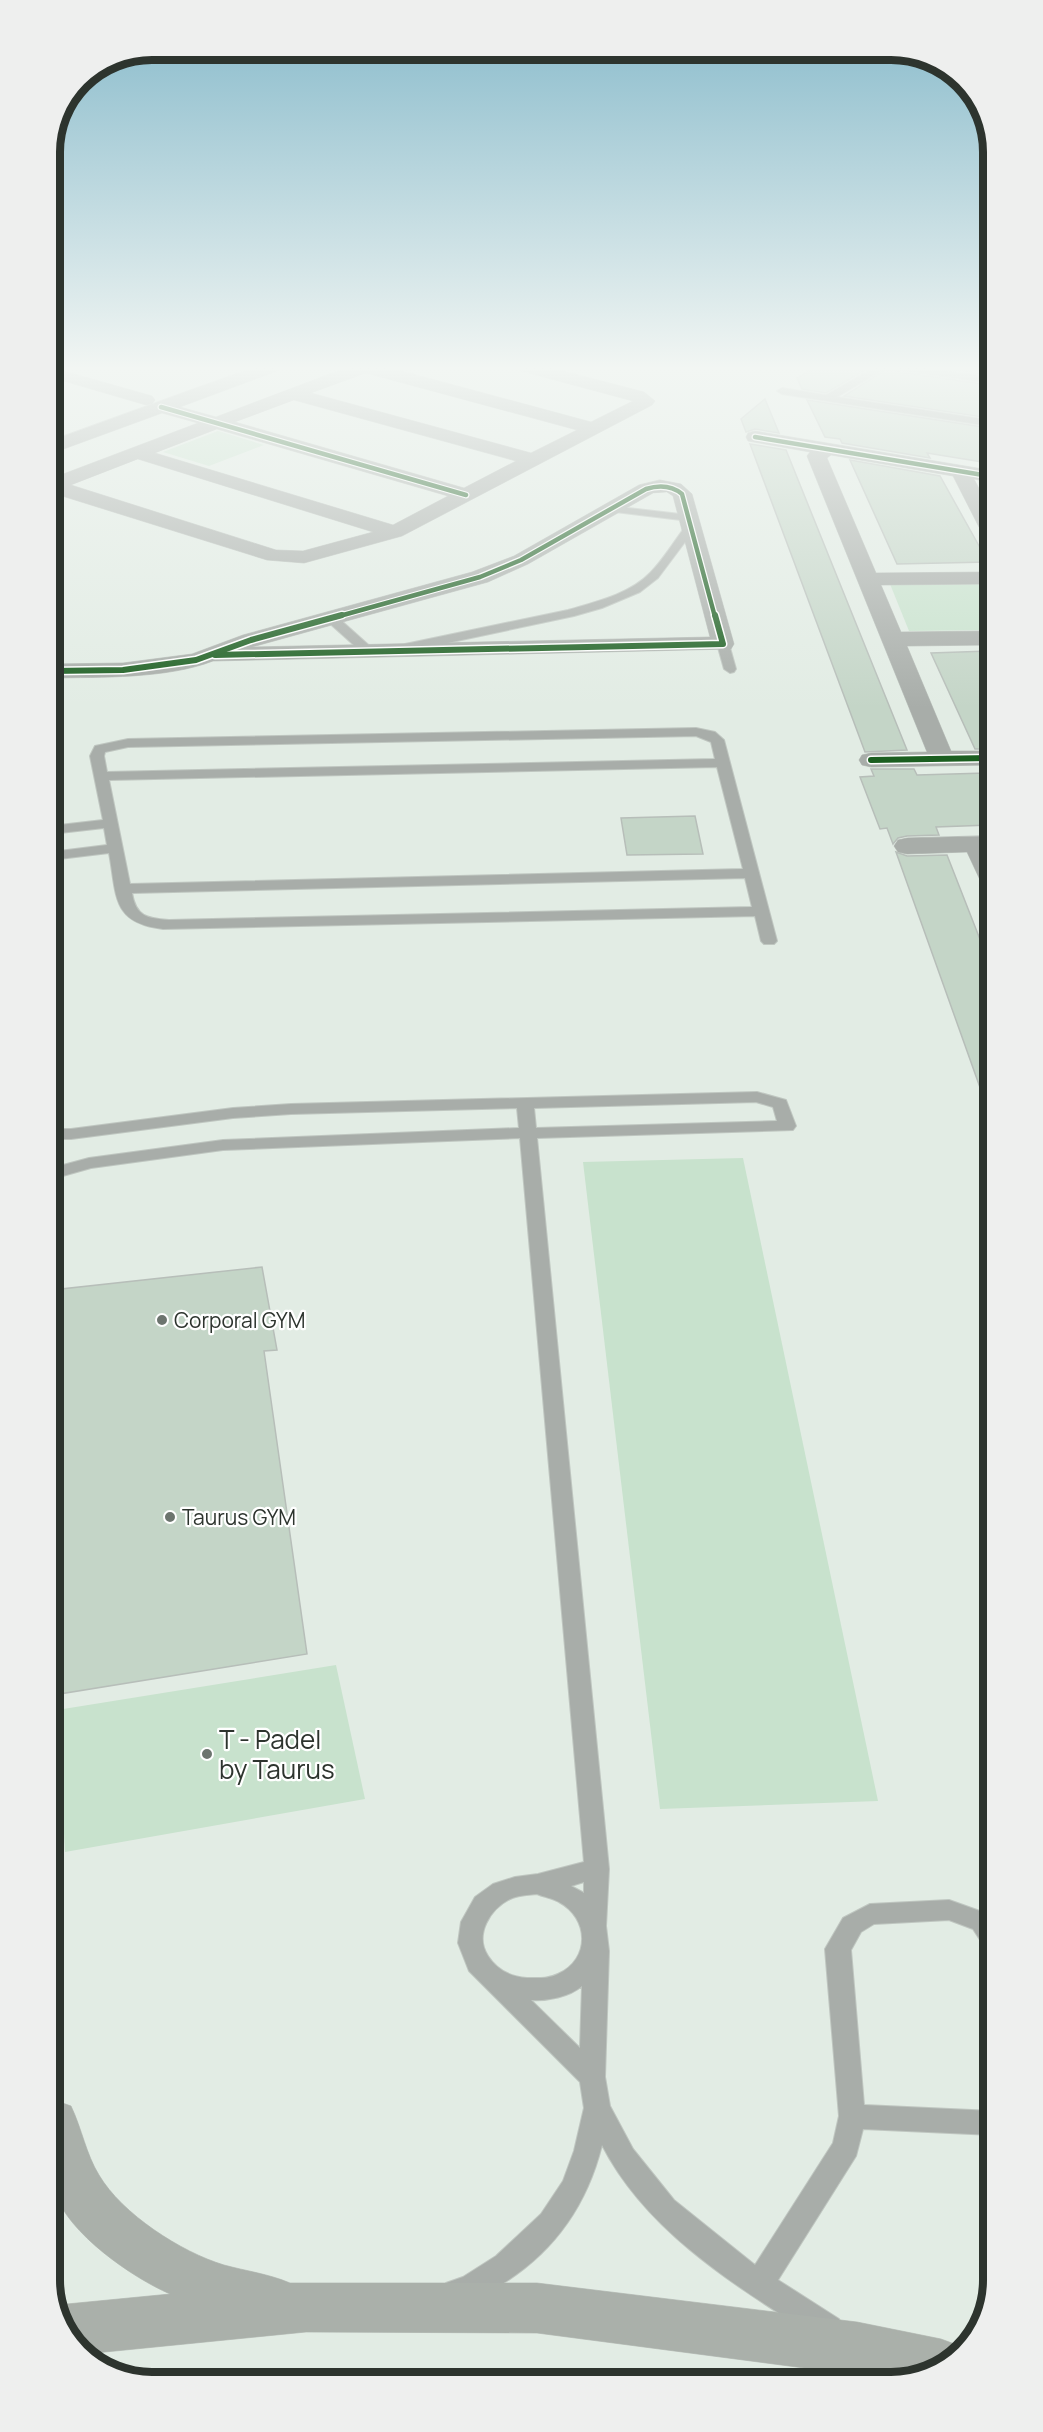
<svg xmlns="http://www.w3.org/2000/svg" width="1043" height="2432" font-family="Manrope,sans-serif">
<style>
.green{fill:#c8e2cd}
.building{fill:#c4d5c7;stroke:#b7beb9;stroke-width:1.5}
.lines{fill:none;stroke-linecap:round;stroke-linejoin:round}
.lane-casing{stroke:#bfc6c0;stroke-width:2}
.street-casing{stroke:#bfc6c0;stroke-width:1}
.primary-casing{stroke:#bfc6c0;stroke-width:1}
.lane{fill:#a8ada9;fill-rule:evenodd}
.street{fill:#a8ada9;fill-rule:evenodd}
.primary{fill:#aab0aa;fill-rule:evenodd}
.cycleway-far1-casing{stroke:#fff;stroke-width:7}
.cycleway-casing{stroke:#fff;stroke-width:9}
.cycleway-far1{stroke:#1b5e20;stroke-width:4.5}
.cycleway{stroke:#1b5e20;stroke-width:6}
.poi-dot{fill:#6c746e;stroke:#fff;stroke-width:2}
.labels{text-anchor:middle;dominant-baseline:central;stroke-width:4.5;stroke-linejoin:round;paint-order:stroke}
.poi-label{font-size:21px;fill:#2d342e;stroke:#fff;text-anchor:start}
.near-poi-label{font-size:26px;fill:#2d342e;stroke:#fff;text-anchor:start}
.rim{fill:none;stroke:#2d342e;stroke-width:8}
</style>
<rect width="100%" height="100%" fill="#e2ece4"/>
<g class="green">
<path d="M218 431 264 445 209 466 163 452Z"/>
<path d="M989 583V630L909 631 890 584Z"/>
<path d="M743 1158 878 1801 660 1809 583 1162Z"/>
<path d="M336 1665 365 1799 65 1852 57 1710Z"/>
</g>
<g class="building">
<path d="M816 367H870L826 393 802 389 797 378Z"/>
<path d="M890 367 899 372 989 385V418L844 396Z"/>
<path d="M938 367H989V375Z"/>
<path d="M765 399 779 433 755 429 746 432 741 419Z"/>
<path d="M807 400 989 428V463L927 453 930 458 842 443 840 439 825 437Z"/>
<path d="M750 444 786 450 907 750 865 752Z"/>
<path d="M850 460 940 476 988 562 897 564Z"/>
<path d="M989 651 990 749H975L931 653Z"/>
<path d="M983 767H990V825L936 827 939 835 907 836 898 838 893 844 887 828 880 829 860 777 874 776 871 769H914L917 775 986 773Z"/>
<path d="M695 816 703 854 627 855 621 818Z"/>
<path d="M896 852 907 856 947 855 990 965 991 1106 987 1107Z"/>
<path d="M262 1267 277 1350 264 1351 307 1654 53 1695 52 1290Z"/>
</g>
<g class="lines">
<g class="lane-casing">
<g id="lane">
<path d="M875 367H888L837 397 989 420V426L782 394 777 391 782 388 826 395Z"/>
<path d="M894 367H921L989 377V383L899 370Z"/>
<path d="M611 506 689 515 695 518 689 521 607 511 605 509Z"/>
<path d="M691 523 697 526 658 578 640 592 602 608 574 616 405 652 399 648 405 644 568 610C595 602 630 594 650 573 664 559 675 540 687 524Z"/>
<path d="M331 614 335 615 373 649 375 652 373 655H365L327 621 325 618Z"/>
<path d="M723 640 729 644 736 669 734 672 730 673 724 669 717 644Z"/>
<path d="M696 728 715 732 724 740 777 941 774 944H764L761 941 755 916 163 929C111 923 117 895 109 853L51 860V852L107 845 104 828 51 834V826L103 820 90 756 95 746 128 739ZM696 736 711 742 715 759 107 772 104 756 105 752 128 747ZM717 767 743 869 130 884 109 780ZM745 878 752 907 169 920C147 918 136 917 132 893Z"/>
<path d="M757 1092 786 1100 796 1126 793 1130 537 1138 609 1869 606 1926 609 1951 605 2077 610 2106 633 2149 674 2200 755 2265 833 2143 839 2116 825 1949 843 1918 870 1904 949 1900 991 1915 993 1917V1949L984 1946 973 1929 949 1920 874 1924 861 1932 851 1950 864 2105 993 2111V2135L863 2129 856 2156 778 2280 839 2319 844 2329 839 2339 829 2343 819 2339C738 2287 647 2233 602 2145 582 2225 532 2277 456 2307L446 2303 442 2293 446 2283 463 2277 496 2256 541 2214 563 2181 574 2151 584 2108 580 2082 469 1971 458 1943 461 1922 475 1897 493 1884 515 1877 538 1874 584 1862 520 1138 223 1150 91 1168 52 1179V1168L89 1158 223 1140 519 1128 517 1108 291 1114 233 1118 71 1139H52V1129H71L233 1108 291 1104ZM756 1102 773 1107 777 1121 536 1128 534 1108ZM584 1882V1893L571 1886ZM537 1894C544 1897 552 1898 559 1902 589 1918 591 1959 558 1974 548 1979 538 1978 527 1978 511 1977 497 1970 488 1956 474 1935 490 1909 510 1899 518 1895 528 1895 537 1894ZM582 1986 580 2048 531 2000C548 2001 569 1997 582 1986Z"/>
</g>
</g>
<g class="street-casing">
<g id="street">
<path d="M50 367 152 396 155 400 152 404 146 405 50 377Z"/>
<path d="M254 367H280L277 371 180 407 216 417 348 367H387L591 422 633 401 521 371 518 367H548L644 392 655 401 652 405 402 536 304 563 267 560 59 495 51 486 58 476 198 423 162 413 50 454V441ZM366 373 577 430 531 453 311 393ZM294 400 516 461 464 488 235 422ZM217 429 448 496 393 525 155 453ZM138 459 373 532 303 551 276 550 71 485Z"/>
<path d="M755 431 989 470V482L974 479 989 508V533L982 531 979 527 953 476 831 455 827 458 876 573 989 572V584L881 585 901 632 989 631V645L907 646 951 751H990V765L871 767 862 765 859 760 862 755 871 753 927 752 807 456 810 452 748 441 746 437 748 433Z"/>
<path d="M660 480 681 484 692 494 734 644 731 649 213 661C166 679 101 677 51 678V664L123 663 192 654 243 635 472 572 514 556 639 485ZM667 492 673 496 710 637 252 647 488 582 528 564 653 493Z"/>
<path d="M990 836V884L981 882 967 852 907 854 898 852 894 846 898 840 907 838Z"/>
</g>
</g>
<g class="primary-casing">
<path id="primary" d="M54 2100 71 2106C82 2129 86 2154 99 2175 122 2214 181 2252 224 2265 246 2271 269 2274 290 2283H537L857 2322 941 2339 960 2346 962 2350 923 2377H873L537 2333 306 2332 85 2354 55 2312V2309L67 2304 170 2294C133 2278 67 2233 55 2192 53 2184 55 2173 54 2165 54 2143 54 2121 54 2100Z"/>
</g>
<use href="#lane" class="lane"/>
<use href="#street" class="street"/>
<use href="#primary" class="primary"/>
<g class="cycleway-far1-casing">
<g id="cycleway-far1">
<path d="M161 407 466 495"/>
<path d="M755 437 989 476"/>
<path d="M336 617 480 577 521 560 646 489C659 485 671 485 682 494L715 617"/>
</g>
</g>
<g class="cycleway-casing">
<g id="cycleway">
<path d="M215 655 723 644 715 615"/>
<path d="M51 671 123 670 196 660 251 640 342 615"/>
<path d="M871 760 990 758"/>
</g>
</g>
<use href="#cycleway-far1" class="cycleway-far1"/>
<use href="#cycleway" class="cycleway"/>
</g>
<linearGradient id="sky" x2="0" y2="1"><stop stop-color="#85b9ca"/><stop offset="0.52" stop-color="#f2f6f3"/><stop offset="1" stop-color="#f2f6f3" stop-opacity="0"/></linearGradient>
<rect width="1043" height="708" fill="url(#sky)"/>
<g class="poi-dot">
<circle cx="162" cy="1320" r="6"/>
<circle cx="170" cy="1517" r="6"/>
<circle cx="207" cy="1754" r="6"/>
</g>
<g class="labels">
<g class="poi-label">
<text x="174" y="1320">Corporal GYM</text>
<text x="182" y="1517">Taurus GYM</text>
</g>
<g class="near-poi-label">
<text x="219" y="1739">T - Padel<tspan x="219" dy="30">by Taurus</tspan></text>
</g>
</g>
<path d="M0 0H1043V2432H0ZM152 60H891A92 92 0 0 1 983 152V2280A92 92 0 0 1 891 2372H152A92 92 0 0 1 60 2280V152A92 92 0 0 1 152 60Z" fill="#eeefee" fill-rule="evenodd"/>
<path class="rim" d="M152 60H891A92 92 0 0 1 983 152V2280A92 92 0 0 1 891 2372H152A92 92 0 0 1 60 2280V152A92 92 0 0 1 152 60Z"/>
</svg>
